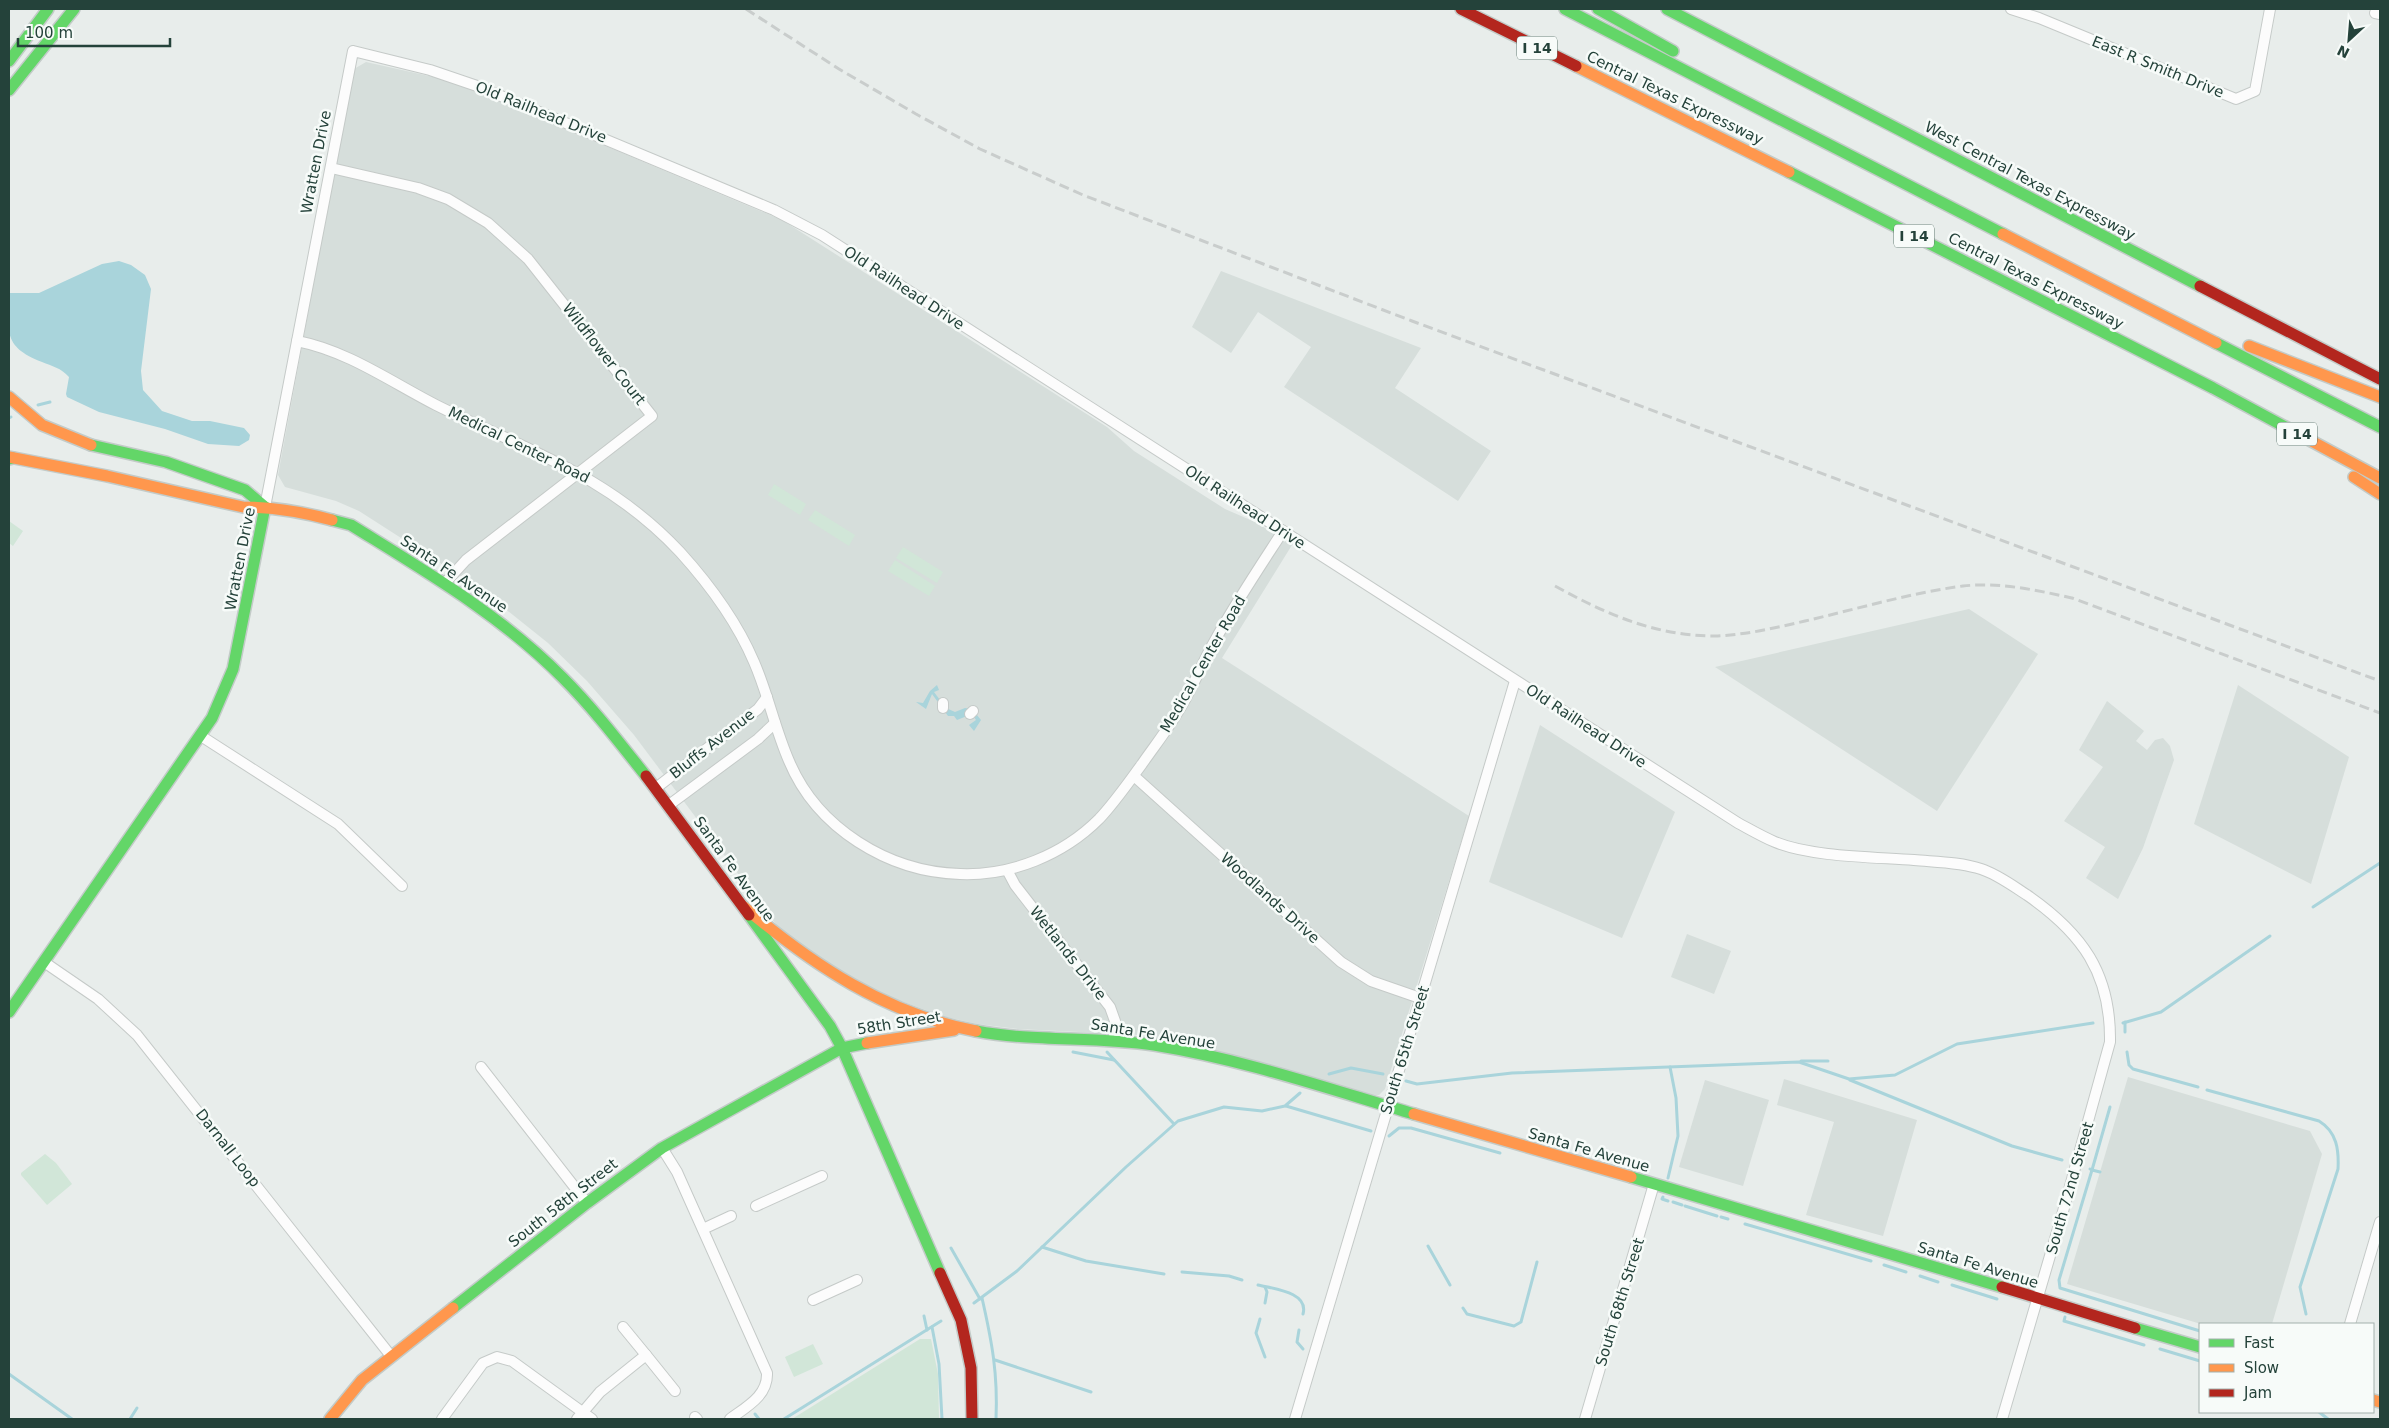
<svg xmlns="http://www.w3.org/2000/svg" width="2389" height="1428" font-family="'DejaVu Sans',sans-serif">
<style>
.built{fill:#d6dedb}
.green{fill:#d1e6d8}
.water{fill:#a9d4db}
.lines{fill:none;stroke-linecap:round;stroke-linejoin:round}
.stream{stroke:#a9d4db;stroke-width:3}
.street-casing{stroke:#c5cac8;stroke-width:12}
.fast-casing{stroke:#c3cbc8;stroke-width:14}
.slow-casing{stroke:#c3cbc8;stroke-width:14}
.jam-casing{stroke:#c3cbc8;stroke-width:14}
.street{stroke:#fcfcfc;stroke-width:10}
.fast{stroke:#63d668;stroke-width:11}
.slow{stroke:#ff974d;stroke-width:11}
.jam{stroke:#b3261e;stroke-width:11}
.rail{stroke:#c9cdcc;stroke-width:3;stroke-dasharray:10 5;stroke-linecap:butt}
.labels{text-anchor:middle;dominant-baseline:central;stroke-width:5;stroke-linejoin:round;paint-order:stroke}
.shield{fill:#f7fbf9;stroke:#637a73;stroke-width:1}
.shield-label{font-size:14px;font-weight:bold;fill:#24423a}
.street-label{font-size:15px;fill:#24423a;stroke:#f7fbf9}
</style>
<rect width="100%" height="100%" fill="#e8edeb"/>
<g class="built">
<path d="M366 62 438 78 467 88 782 220 1107 427 1134 451 1225 509 1255 522 1292 545 1222 658 1469 816 1385 1089 1379 1095 1371 1096 1203 1048 1140 1035 1018 1029 977 1024 942 1016 887 996 833 969 778 927 634 735 587 681 548 643 479 588 359 511 336 501 285 487 278 475 338 153 354 69Z"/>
<path d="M1221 271 1421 348 1395 388 1491 451 1458 501 1284 387 1311 347 1258 312 1231 353 1192 327Z"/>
<path d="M1969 609 2038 654 1937 811 1715 667Z"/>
<path d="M2238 685 2349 757 2311 884 2194 824Z"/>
<path d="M2107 701 2144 731 2136 741 2147 750 2155 740 2163 738 2170 746 2174 760 2143 848 2118 899 2086 878 2105 847 2064 821 2103 767 2079 750Z"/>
<path d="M1540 725 1675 812 1622 938 1489 882Z"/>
<path d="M1687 934 1731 951 1714 994 1671 977Z"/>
<path d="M2128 1077 2310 1131 2322 1154 2272 1324H2201L2067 1284Z"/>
<path d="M1784 1079 1917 1120 1883 1236 1806 1215 1834 1122 1777 1105Z"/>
<path d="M1705 1080 1769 1100 1743 1186 1679 1167Z"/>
</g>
<g class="green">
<path d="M774 484 806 504 800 515 768 495Z"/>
<path d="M815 510 855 535 849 546 808 520Z"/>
<path d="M9 521 23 531 13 546 9 543Z"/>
<path d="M903 547 943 572 937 583 896 558Z"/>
<path d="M895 560 935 586 929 596 888 571Z"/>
<path d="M45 1154 56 1163 72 1184 47 1205 21 1175V1173Z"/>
<path d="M920 1339H931L938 1374 939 1419H792Z"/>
<path d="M813 1344 823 1364 794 1377 785 1357Z"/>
</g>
<g class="water">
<path d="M119 261 131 265 145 275 151 289 141 371 143 390 162 411 192 421H210L244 428 250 435 249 440 239 446 208 444 165 429 99 412 67 397 66 394 69 377C61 368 52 366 42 362 1 346 9 330 9 293H39L102 264Z"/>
<path d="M937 685 939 690 934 692 946 708 955 712 965 708 972 709 981 720 974 731 969 725 976 720 972 714 957 720 954 716H948L932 694 926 709 916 702 923 703 930 691Z"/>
</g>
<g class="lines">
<g class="stream">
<path d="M38 405 50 402"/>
<path d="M9 418 11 417"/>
<path d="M2313 907 2380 863"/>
<path d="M2125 1022V1032"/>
<path d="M2123 1023 2161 1012 2270 936"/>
<path d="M1073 1052 1114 1060"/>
<path d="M1107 1052 1174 1124"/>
<path d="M2127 1052 2129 1065 2133 1069 2198 1087"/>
<path d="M1801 1061H1828"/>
<path d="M1329 1074 1351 1068 1383 1074"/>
<path d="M1850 1080 2012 1146 2062 1160"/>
<path d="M1406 1081 1417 1084 1512 1073 1799 1062 1849 1079 1895 1075 1957 1044 2093 1023"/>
<path d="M2207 1090 2319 1121C2337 1132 2339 1150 2338 1169L2300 1287 2306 1314"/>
<path d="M1286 1106 1371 1131"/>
<path d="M1389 1136 1399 1128H1411L1500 1153"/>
<path d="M2090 1169 2092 1170 2110 1107"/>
<path d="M2100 1172 2092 1170 2059 1280 2060 1288 2200 1331"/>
<path d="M1668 1178 1678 1136 1676 1098 1670 1067"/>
<path d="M1663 1197 1662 1199 1668 1201"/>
<path d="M1673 1202 1682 1205"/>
<path d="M1685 1206 1717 1216"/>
<path d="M1721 1217 1728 1219"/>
<path d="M1745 1224 1871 1261"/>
<path d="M1428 1246 1450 1285"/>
<path d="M1042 1247 1086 1261 1164 1274"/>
<path d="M951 1248 980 1299"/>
<path d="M1884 1265 1906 1272"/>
<path d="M1182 1272 1229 1276 1242 1280"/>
<path d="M1920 1276 1938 1282"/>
<path d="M1258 1285C1274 1289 1309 1292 1303 1314"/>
<path d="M1952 1285 1997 1299"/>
<path d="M1265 1287 1267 1292 1265 1303"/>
<path d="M982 1298C992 1342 998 1374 996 1419"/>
<path d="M974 1303 1017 1271 1126 1167 1178 1121 1224 1107 1262 1111 1285 1106 1300 1093"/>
<path d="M1463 1308 1467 1314 1514 1326 1521 1322 1537 1262"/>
<path d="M924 1316 927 1330"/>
<path d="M2065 1317 2064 1321 2144 1345"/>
<path d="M1260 1319 1256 1333 1265 1357"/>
<path d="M932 1327 939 1364 942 1419"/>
<path d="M1299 1330 1297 1342 1303 1349"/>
<path d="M2160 1349 2200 1361"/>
<path d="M995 1360 1091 1392"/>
<path d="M9 1374 72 1419"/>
<path d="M2319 1412 2328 1419"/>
<path d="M755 1414 759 1419"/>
<path d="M130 1419 137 1408"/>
<path d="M784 1419 941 1321"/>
</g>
<g class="street-casing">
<g id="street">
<path d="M2011 9 2039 18 2236 99 2255 91 2270 9"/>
<path d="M2375 13 2380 14"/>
<path d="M331 168 418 188 448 199 488 223 528 259 652 416 466 560 445 583"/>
<path d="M297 341C348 351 391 382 436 405 526 450 608 475 680 552 709 584 737 622 754 662 768 694 775 729 789 761 817 828 888 872 960 874 1011 876 1063 855 1099 819 1115 802 1128 783 1142 764 1158 741 1176 719 1188 694 1197 677 1204 660 1213 644 1234 605 1259 568 1283 531"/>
<path d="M265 507 353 51 430 70 477 86 774 210 822 235 864 262 1738 823C1751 830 1763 837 1775 842 1811 857 1874 857 1914 860 1936 862 1960 862 1981 869 1997 874 2013 886 2027 895 2082 933 2111 973 2110 1042L2062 1215 2002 1419"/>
<path d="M943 708V703"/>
<path d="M970 714 973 711"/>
<path d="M201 736 338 824 402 886"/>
<path d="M1134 776 1341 962 1371 981 1420 998"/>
<path d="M656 788 758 709 767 697"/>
<path d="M669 805 758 739 775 723"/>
<path d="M1007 870 1015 885 1110 1007 1115 1021 1114 1040"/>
<path d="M44 962 98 999 137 1035 391 1356"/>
<path d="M481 1067 587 1203"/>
<path d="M662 1148 677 1172 767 1373C768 1396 746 1407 730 1419"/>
<path d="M756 1206 822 1176"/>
<path d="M703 1229 731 1216"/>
<path d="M813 1300 857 1280"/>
<path d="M2350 1324 2380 1222"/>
<path d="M623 1327 646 1355"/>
<path d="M695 1417 697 1419"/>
<path d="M442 1419 483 1363 497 1357 512 1361 592 1419"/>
<path d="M577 1419 600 1392 646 1355 675 1391"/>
<path d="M1295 1419 1515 681"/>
<path d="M1585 1419 1654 1184"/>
</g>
</g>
<g class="fast-casing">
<g id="fast">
<path d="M1565 9 2003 234"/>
<path d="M1598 9 1673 51"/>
<path d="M1667 9 2200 286"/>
<path d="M9 61 48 9"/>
<path d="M9 90 74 9"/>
<path d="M1789 172 2213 388 2291 430"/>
<path d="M2216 343 2380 427"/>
<path d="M91 445 166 462 245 490 265 507"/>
<path d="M9 459 13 458"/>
<path d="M332 520 351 525C425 571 501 615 563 678 593 708 619 742 646 776"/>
<path d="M749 915 830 1026 842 1048 940 1273"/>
<path d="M9 1012 212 718 233 669 265 507"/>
<path d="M976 1031C1034 1042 1095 1036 1154 1045 1242 1059 1329 1089 1414 1114"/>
<path d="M1631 1177 2002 1287"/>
<path d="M453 1308 587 1203 662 1148 842 1048 867 1043"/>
<path d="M2135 1328 2200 1347"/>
</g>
</g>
<g class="slow-casing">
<g id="slow">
<path d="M1576 66 1789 172"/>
<path d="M2003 234 2216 343"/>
<path d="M2249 346 2380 397"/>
<path d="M9 397 42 425 91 445"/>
<path d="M2291 430 2380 478"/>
<path d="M9 457 107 476 243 507C273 507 303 512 332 520"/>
<path d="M2354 477 2380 494"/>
<path d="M744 907C813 965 886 1014 976 1031"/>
<path d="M867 1043 954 1030"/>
<path d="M1414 1114 1631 1177"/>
<path d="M2373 1400 2380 1402"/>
<path d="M330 1419 362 1380 453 1308"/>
</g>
</g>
<g class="jam-casing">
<g id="jam">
<path d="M1461 9 1576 66"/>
<path d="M2200 286 2380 379"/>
<path d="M646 776 749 915"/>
<path d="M940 1273 961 1320 971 1368 972 1419"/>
<path d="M2002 1287 2135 1328"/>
</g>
</g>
<use href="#street" class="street"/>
<use href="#fast" class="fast"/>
<use href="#slow" class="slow"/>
<use href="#jam" class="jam"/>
<g class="rail">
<path d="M746 9 839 69 916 114 980 149 1083 195 1412 321 2380 681"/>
<path d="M1555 586C1606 614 1655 636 1715 636 1745 635 1775 628 1805 621 1857 609 1910 593 1963 586 2000 582 2036 590 2072 598L2380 713"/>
</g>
</g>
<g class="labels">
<g class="shield">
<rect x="1517" y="36.5" width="40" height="23" rx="4"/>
<rect x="1894" y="224.5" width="40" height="23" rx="4"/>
<rect x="2277" y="422.5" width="40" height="23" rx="4"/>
</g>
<g class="shield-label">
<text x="1537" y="48">I 14</text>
<text x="1914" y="236">I 14</text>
<text x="2297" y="434">I 14</text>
</g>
<g class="street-label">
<text transform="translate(2158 67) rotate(22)">East R Smith Drive</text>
<text transform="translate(1675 98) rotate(26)">Central Texas Expressway</text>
<text transform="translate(541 112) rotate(22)">Old Railhead Drive</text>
<text transform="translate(316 162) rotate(-79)">Wratten Drive</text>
<text transform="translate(2030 181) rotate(28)">West Central Texas Expressway</text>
<text transform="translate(2036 281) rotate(27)">Central Texas Expressway</text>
<text transform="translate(904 288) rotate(33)">Old Railhead Drive</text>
<text transform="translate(604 354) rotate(52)">Wildflower Court</text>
<text transform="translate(519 445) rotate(26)">Medical Center Road</text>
<text transform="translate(1245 507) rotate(33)">Old Railhead Drive</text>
<text transform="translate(240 559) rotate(-79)">Wratten Drive</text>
<text transform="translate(454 574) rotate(34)">Santa Fe Avenue</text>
<text transform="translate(1203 664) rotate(-60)">Medical Center Road</text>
<text transform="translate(1586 726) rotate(33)">Old Railhead Drive</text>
<text transform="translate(712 744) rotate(-38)">Bluffs Avenue</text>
<text transform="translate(734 869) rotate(54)">Santa Fe Avenue</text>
<text transform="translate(1270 898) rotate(42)">Woodlands Drive</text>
<text transform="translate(1068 953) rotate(52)">Wetlands Drive</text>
<text transform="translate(899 1023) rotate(-9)">58th Street</text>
<text transform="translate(1153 1034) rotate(9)">Santa Fe Avenue</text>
<text transform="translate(1405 1050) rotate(-73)">South 65th Street</text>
<text transform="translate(228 1148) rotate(52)">Darnall Loop</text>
<text transform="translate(1589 1150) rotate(16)">Santa Fe Avenue</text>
<text transform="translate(2070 1188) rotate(-74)">South 72nd Street</text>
<text transform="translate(563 1203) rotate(-38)">South 58th Street</text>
<text transform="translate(1978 1265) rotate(17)">Santa Fe Avenue</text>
<text transform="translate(1620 1302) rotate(-73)">South 68th Street</text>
</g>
</g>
<rect width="2389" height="1428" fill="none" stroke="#24423a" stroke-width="20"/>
<rect x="2199" y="1323" width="175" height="90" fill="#f7fbf9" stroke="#a3b1ad"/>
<rect x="2209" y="1339" width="25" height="8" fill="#63d668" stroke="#a3b1ad"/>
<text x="2244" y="1348" font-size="15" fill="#24423a">Fast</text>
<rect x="2209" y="1364" width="25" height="8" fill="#ff974d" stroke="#a3b1ad"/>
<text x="2244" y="1373" font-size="15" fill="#24423a">Slow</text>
<rect x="2209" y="1389" width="25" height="8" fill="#b3261e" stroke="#a3b1ad"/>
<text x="2244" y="1398" font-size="15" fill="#24423a">Jam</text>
<g transform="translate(2349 40) rotate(206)" stroke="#f7fbf9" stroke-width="4" paint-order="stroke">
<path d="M0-4L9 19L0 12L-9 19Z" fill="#24423a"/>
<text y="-8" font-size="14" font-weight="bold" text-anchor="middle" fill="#24423a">N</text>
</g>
<path d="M18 38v8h152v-8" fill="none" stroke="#24423a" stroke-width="2.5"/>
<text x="25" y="38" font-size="15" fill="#24423a" stroke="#f7fbf9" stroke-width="4" paint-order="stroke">100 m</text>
</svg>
